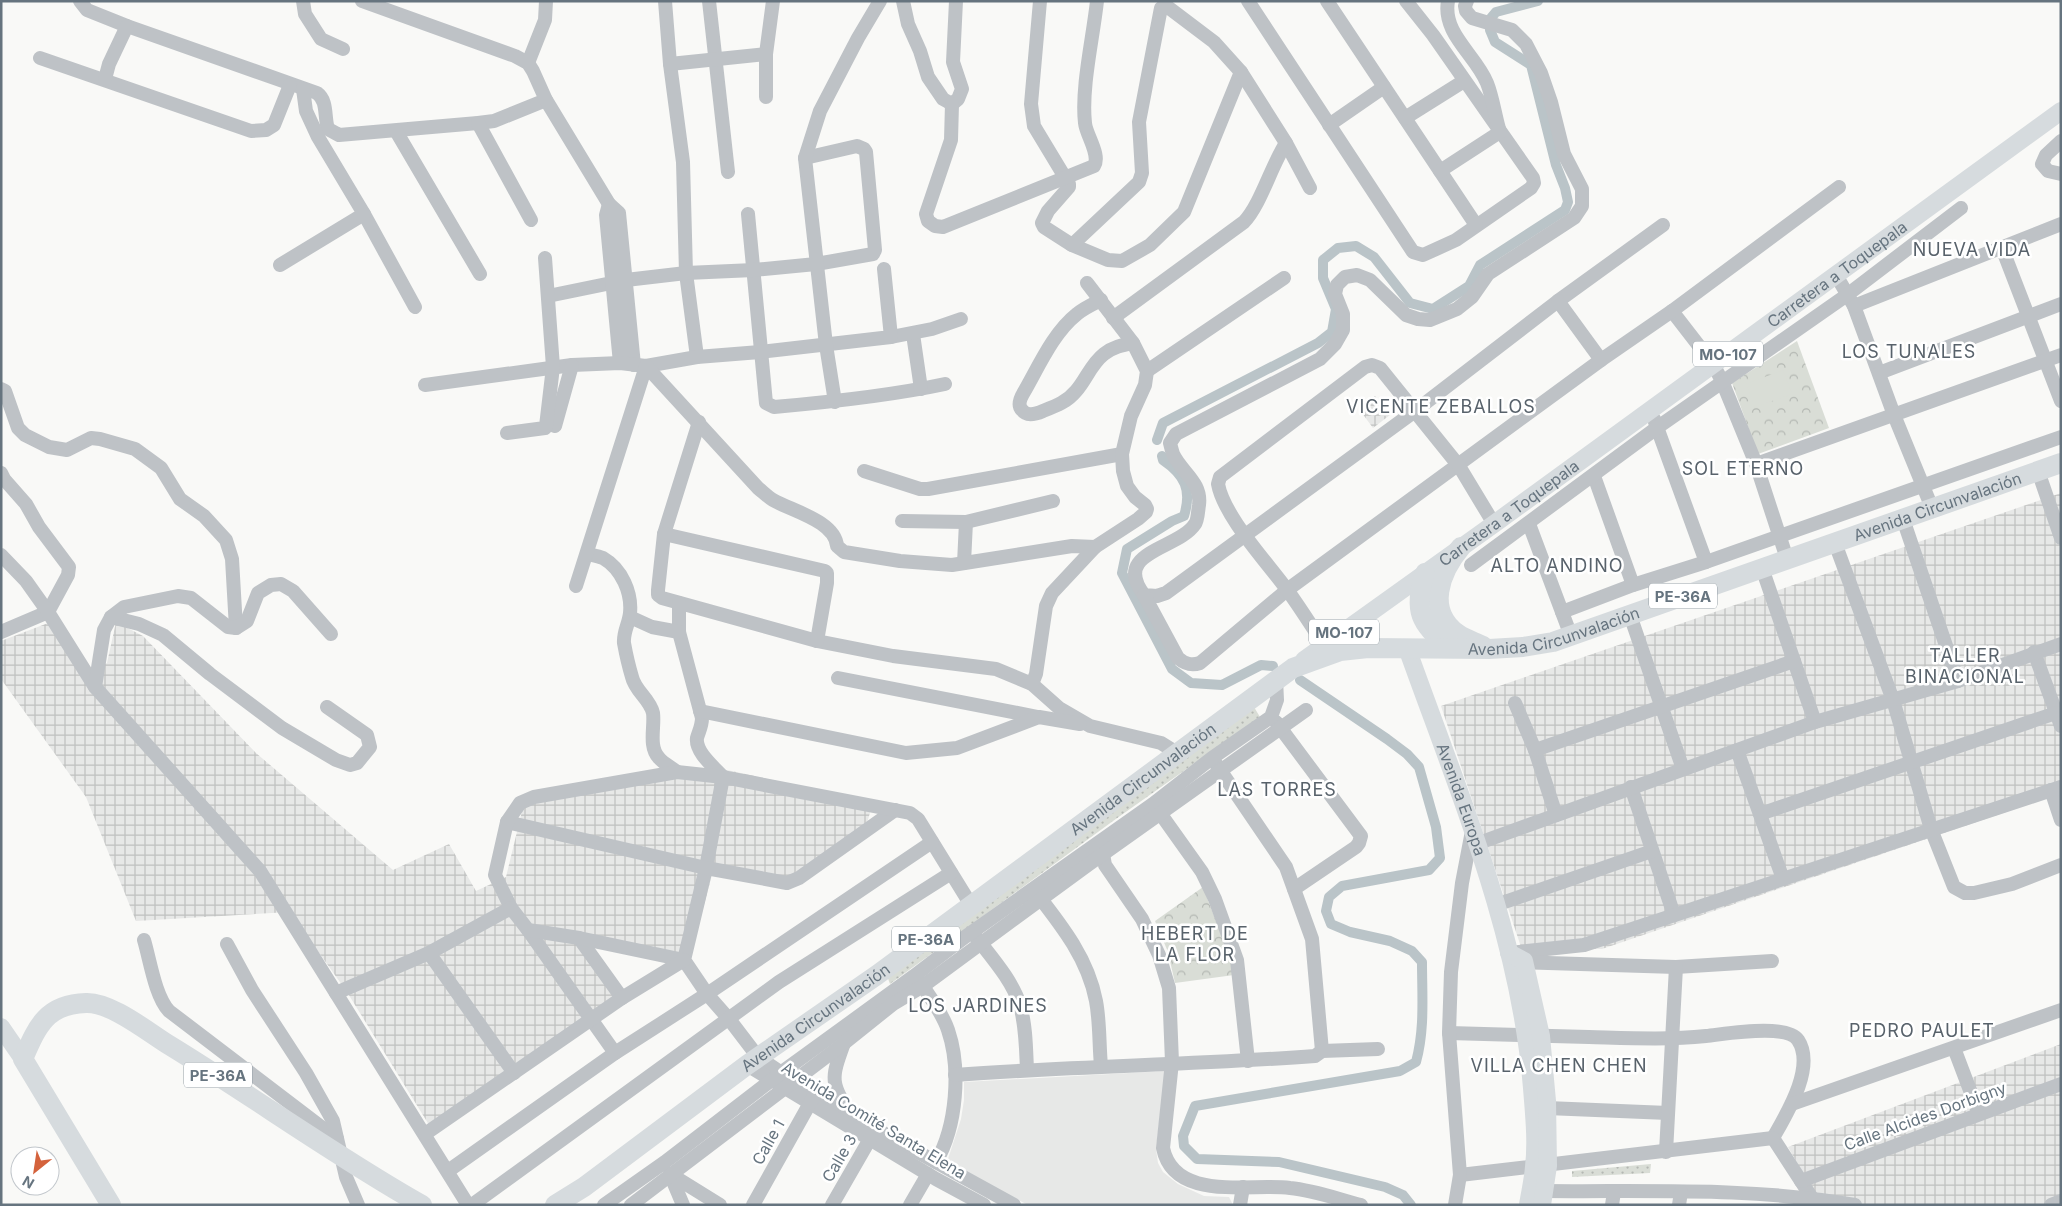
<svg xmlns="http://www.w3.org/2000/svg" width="2062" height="1206" font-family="Inter,sans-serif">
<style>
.built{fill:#e7e8e7}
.industrial{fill:url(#industrial-grid)}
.grass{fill:url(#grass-dots)}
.park{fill:url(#park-crowns)}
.pitch{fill:#d9ddd6}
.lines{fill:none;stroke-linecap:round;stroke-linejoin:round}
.canal{stroke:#bac4c8;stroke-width:10}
.minor{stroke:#bec2c6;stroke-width:14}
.major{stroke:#d6dbde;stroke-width:18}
.highway{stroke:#d6dbde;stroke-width:20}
.labels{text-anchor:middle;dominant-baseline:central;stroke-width:5;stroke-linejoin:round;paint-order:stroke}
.shield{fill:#fff;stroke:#949ea5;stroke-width:1}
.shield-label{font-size:15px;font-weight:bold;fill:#66747f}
.street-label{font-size:16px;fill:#66747f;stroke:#fff}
.neighbourhood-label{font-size:18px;letter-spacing:1px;fill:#58626b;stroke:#fff}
</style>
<defs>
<pattern id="industrial-grid" width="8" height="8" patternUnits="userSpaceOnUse" patternTransform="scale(1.25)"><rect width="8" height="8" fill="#e7e8e7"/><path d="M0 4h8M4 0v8" fill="none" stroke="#bfc1c0"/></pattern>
<pattern id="grass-dots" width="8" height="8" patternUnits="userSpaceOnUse" patternTransform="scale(1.25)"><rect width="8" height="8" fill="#d9ddd6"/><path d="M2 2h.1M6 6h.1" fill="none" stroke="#b4b8b3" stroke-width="1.8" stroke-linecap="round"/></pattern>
<pattern id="park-crowns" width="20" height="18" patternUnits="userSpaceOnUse" patternTransform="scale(1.25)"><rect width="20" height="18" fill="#d9ddd6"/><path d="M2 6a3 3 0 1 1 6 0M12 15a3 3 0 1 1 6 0" fill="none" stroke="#b4b8b3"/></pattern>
</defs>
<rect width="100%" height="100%" fill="#f9f9f7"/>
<path class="built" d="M1165 1071 1156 1149 1158 1163 1163 1172 1178 1184 1204 1196 1229 1197 1233 1205H1028L947 1162 961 1119 964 1100V1082Z"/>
<g class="industrial">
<path d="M1375 396 1390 415 1373 428 1359 409Z"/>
<path d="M2061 493V807L2056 795 1602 949 1521 947 1441 706Z"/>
<path d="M56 620 91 670 107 663 116 622 143 636 256 753 393 870 449 844 476 891 506 877 523 807 577 787 727 770 873 802 862 841 788 888 712 875 691 953 684 957 585 939 625 1002 434 1133 347 992 290 912 136 921 86 797 1 679V641Z"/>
<path d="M2061 1044V1205H1821L1788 1147Z"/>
</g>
<g class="grass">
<path d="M1254 707 1260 717 1113 821 890 984 886 973Z"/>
<path d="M1651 1164 1650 1173 1572 1177V1171Z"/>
</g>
<g class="park">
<path d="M1797 341 1829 428 1758 454 1732 383Z"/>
<path d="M1203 887 1233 966 1234 975 1175 983 1168 952 1155 921Z"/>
</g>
<g class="pitch">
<path d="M1783 370 1792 394 1755 407 1746 384Z"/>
<path d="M1207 925 1216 950 1178 964 1168 939Z"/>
</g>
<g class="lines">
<g class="canal">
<path d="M1157 440 1163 423 1318 343 1332 332 1336 309 1323 278V260L1338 248 1356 246 1374 257 1410 303 1433 309 1469 286 1480 265 1565 210 1568 202 1565 188 1556 165 1531 65 1495 42 1490 30 1491 18 1496 12 1538 1"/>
<path d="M1162 456 1163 460C1185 475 1192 490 1184 516L1172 521 1127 549 1122 573 1172 669 1191 683 1222 685 1261 665 1273 666"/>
<path d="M1300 680 1387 739 1407 754 1419 767 1436 827 1440 858 1429 870 1342 886 1329 897 1326 911 1331 924 1350 932 1390 941 1412 951 1422 962C1422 996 1425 1029 1416 1062L1400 1071 1195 1106 1183 1136 1184 1146 1197 1159 1279 1162 1385 1187 1403 1195 1411 1205"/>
</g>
<g class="minor">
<path d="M80 1 87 10 127 26 317 93C328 101 324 117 328 129L339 135 478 123 494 121 546 100"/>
<path d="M303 1 305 14 321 39 343 49"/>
<path d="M362 1 515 56 528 63 533 71 546 100 609 204"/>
<path d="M665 1 670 64 683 162 686 273 697 357"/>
<path d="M709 1 728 172"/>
<path d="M903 1 908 24 920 51 928 77 943 99 952 104 958 99 962 89 953 62 956 1"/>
<path d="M1040 1 1031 104 1034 126 1069 184V187L1048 211 1042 223 1044 227 1072 245 1108 260 1122 261 1150 245 1184 212 1241 72"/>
<path d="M1248 1 1413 252 1423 255 1456 240 1531 188 1534 183 1533 178 1433 35 1406 1"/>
<path d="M1327 1 1476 225"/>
<path d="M1467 1 1465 6 1466 11 1472 18 1512 30 1526 44 1541 73 1551 102 1564 154 1582 189V206L1574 218 1488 274 1472 297 1457 309 1430 320 1418 319 1406 315 1370 280 1357 275 1345 277 1337 285 1335 294 1343 314V330L1335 344 1320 359 1176 434 1170 443C1171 447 1172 451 1173 454 1182 473 1202 482 1199 505 1198 510 1198 520 1195 524 1178 550 1111 551 1144 595L1157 596 1166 593 1415 411 1558 301 1663 225"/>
<path d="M40 58 251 131 266 130 274 125 290 85"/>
<path d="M528 63 545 20 546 1"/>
<path d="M670 64 766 54"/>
<path d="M105 79 109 64 127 26"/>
<path d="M766 97V54L773 1"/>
<path d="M952 104 951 140 926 214 928 221 935 226 943 227 1094 166C1101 155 1086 135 1085 123 1081 88 1093 38 1097 1"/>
<path d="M1405 118 1464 81"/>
<path d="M478 123 531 220"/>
<path d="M1329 125 1384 87"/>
<path d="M396 131 480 274"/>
<path d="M2061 141 2046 155 2042 164 2048 171 2061 174"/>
<path d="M1440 171 1500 132C1495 116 1493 98 1487 83 1476 55 1442 34 1448 1"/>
<path d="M364 214 415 307"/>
<path d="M748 214 766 403 774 407C831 402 889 396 945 384"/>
<path d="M1072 245 1139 182 1142 173 1139 122 1160 13 1161 8 1165 5 1214 42 1241 72 1286 143 1310 188"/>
<path d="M2002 248 2061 401"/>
<path d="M280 265 364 214 318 137 306 111 303 89"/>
<path d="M1836 275 1854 306 1894 415 1932 508"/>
<path d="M548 296 626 280 686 273 754 270 816 264 873 254 875 250 866 152 864 149 857 146 805 158"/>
<path d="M1101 300C1093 304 1084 308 1077 314 1053 333 1039 366 1024 392 1021 397 1017 405 1022 410 1027 417 1036 414 1043 411 1056 406 1067 402 1076 391 1086 380 1091 364 1104 354 1113 347 1122 345 1133 343"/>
<path d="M1558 301 1601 360"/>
<path d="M1854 306 2061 224"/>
<path d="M1672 311 1713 364 1722 381 1756 464 1787 559"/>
<path d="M1113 318 1244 222C1261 204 1271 166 1286 143"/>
<path d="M913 334 921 389"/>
<path d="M891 337 932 329 961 319"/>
<path d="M620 363 606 215 609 204 619 213 634 365"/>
<path d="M1147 371 1284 278"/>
<path d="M1879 373 2061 304"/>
<path d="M425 385 572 365 620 363 646 366 697 357 760 352 891 337 884 269"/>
<path d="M1 389 5 391 18 428 25 435 49 447 67 450 91 438 100 439 135 449 161 468 180 499 204 516 226 540 232 559 236 628"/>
<path d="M835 402 826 345 805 158 820 111 858 38 880 1"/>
<path d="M1654 419 1706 562"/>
<path d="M699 422 664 534 658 590V595L662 598 817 641 893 656 996 669 1032 684 1059 708 1090 726 1161 743 1177 753"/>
<path d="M555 426 572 365"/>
<path d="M507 433 545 428 546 426 553 367 545 258"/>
<path d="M1756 464 2061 355"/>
<path d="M864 471 920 489H928L1122 454"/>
<path d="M2038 471 2061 538"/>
<path d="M1 473 4 479 26 504 39 527 69 567 68 575 48 612 1 632"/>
<path d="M1594 476 1633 585"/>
<path d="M1903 519 1958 681"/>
<path d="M902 521 966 522 1053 501"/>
<path d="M1529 524 1571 636"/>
<path d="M664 534 825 571 827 573V583L817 641"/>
<path d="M1835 543 1893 700 1931 829 1954 887 1965 893H1974L2012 884 2061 865"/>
<path d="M588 554C592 555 598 556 603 558 622 569 632 593 630 613 629 624 623 632 624 643 626 654 629 667 632 677 635 691 650 699 653 713 655 726 648 747 659 758 663 763 671 767 677 772"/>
<path d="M1 555 26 581 48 612 95 687 260 871 468 1205"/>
<path d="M964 563 966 522"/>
<path d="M1471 565 1658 427 1847 295 1961 208"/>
<path d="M1762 568 1815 722"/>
<path d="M576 586 646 366 758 488C763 492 768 497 773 500 792 511 835 521 837 546L844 552 900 561 952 565 1072 546 1095 547"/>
<path d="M1144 595 1178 658C1185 664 1191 666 1200 663L1287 590 1601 360 1672 311 1839 187"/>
<path d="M679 603V632L702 718C702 726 699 731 697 738 695 752 714 767 723 777L706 868 684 960 707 994 729 1019 758 1057 814 1095 1014 1205"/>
<path d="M1562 612 1633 585 1706 562 2061 437"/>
<path d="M1630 615 1683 769"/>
<path d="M111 617 139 624 163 635 210 674 282 728 336 760 350 765 357 763 370 747 367 735 327 707"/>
<path d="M630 617 652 627 679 632"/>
<path d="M1325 646C1312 627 1301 609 1288 591 1268 563 1224 517 1218 484L1220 477 1365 367 1372 365 1380 368 1459 466 1494 524"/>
<path d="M2034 652 2061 726"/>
<path d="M838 678 1038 717"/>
<path d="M1032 684 1036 674 1046 606 1052 593 1095 547 1138 519 1146 512 1147 509 1145 505 1135 497 1127 486 1123 471 1122 454 1131 416 1145 385 1147 371 1133 343 1087 283"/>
<path d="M95 687 104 630 111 617 124 607 178 596 191 598 228 627 236 628 247 621 258 593 271 585 281 584 293 591 331 634"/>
<path d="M1515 703 1535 750 1556 815"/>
<path d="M700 711 906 753 957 748 1039 717 1080 724"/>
<path d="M1276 722 1361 836 1359 843 1356 847 1294 889"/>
<path d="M1535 750 1794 661"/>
<path d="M1737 750 1783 879"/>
<path d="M1216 764 1286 867 1312 939 1322 1051"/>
<path d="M1631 787 1674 915"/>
<path d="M2051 790 2061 820"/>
<path d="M1155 806 1202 872 1215 899 1237 960 1248 1061"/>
<path d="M1760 814 2056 713"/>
<path d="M507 822 706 868 787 883 799 878 895 810"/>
<path d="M1476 844 1815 722 1958 681 2061 644"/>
<path d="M1100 849 1103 854 1105 865 1142 919 1159 955 1169 988 1172 1062 1163 1148C1174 1202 1250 1183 1290 1188 1313 1190 1338 1199 1361 1205"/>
<path d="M1037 894C1062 926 1088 959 1096 1001 1100 1022 1099 1045 1101 1066"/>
<path d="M1496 905 1652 851"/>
<path d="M511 908 495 875 507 822 520 803 534 797 677 772 723 777 910 813 918 819 971 905"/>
<path d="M528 930 615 1053"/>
<path d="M976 937C992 958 1012 980 1020 1005 1026 1026 1026 1049 1027 1070"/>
<path d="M579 938 622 998"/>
<path d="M144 940C150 960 155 996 169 1011L337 1139"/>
<path d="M227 944 252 990 306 1073 333 1121 346 1177 358 1205"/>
<path d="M429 953 514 1073"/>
<path d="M1509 953 1584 945 2061 787"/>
<path d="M1514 962 1676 967 1772 961"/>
<path d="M918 980C927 992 943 1015 948 1030 961 1068 957 1126 936 1162"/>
<path d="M336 993 429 953 511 908 528 930 579 938 684 960"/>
<path d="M1449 1033C1496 1034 1542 1036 1589 1037 1628 1038 1667 1040 1706 1036 1726 1034 1786 1023 1798 1040 1816 1067 1786 1115 1773 1138L1812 1198"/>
<path d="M844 1043C830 1081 831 1082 851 1116"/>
<path d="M1954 1048 1979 1114"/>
<path d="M747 1065 936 1179 984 1205"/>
<path d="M955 1075C1075 1066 1195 1065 1315 1056L1322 1051 1378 1049"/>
<path d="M1792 1104 2061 1010"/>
<path d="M1547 1108 1668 1113"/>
<path d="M425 1134 622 998 684 960"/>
<path d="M1666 1152 1676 967"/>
<path d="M448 1171 615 1053 707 994 932 842"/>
<path d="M670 1174 720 1205"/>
<path d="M670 1174 683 1205"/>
<path d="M1460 1175 1773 1138"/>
<path d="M1801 1181 2061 1084"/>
<path d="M1544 1191C1648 1192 1752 1187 1855 1205"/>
<path d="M472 1205 779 982 951 873"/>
<path d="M604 1205 665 1162 782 1072 914 976 965 937 1153 804 1212 758 1271 717 1277 700 1276 679"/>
<path d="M631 1205 843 1044 893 1004 923 986 1089 864 1306 710"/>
<path d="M753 1205 814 1096"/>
<path d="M832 1205 874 1132"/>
<path d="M910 1205 928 1174"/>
<path d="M1240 1205 1243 1187"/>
<path d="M1455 1205 1460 1175 1449 1033 1451 972 1462 883 1472 831"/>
<path d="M1612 1205 1614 1192"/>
<path d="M1679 1205 1681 1192"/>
<path d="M2051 1205 2061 1201"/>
</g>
<g class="major">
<path id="s1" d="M1407 648C1458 791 1520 936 1532 1088 1534 1114 1537 1141 1534 1167 1533 1180 1530 1192 1528 1205"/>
<path id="s2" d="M1304 660 1494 524 2061 111"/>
<path d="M1509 953 1524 961 1541 1036 1547 1101 1548 1166 1542 1205"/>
<path d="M1 1027 23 1059"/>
</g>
<g class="highway">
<path d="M1461 547C1440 572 1425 611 1458 634 1465 639 1475 642 1483 646"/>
<path d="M1425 573C1413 610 1420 625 1450 648"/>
<path d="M111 1205 23 1059C37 1027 46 1004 86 1003 111 1002 148 1032 169 1045 254 1097 335 1156 422 1205"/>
<path id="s3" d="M555 1205 584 1187 747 1065 877 975 1293 668 1340 651 1368 648 1489 649 1523 647 1553 642 2061 463"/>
</g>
</g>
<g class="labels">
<g class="shield">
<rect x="1693" y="341.5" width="70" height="25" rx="4"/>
<rect x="1649" y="583.5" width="68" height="25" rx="4"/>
<rect x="1309" y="619.5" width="70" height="25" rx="4"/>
<rect x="892" y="926.5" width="68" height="25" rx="4"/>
<rect x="184" y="1062.5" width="68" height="25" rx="4"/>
</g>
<g class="shield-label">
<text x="1728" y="354">MO-107</text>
<text x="1683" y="596">PE-36A</text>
<text x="1344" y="632">MO-107</text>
<text x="926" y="939">PE-36A</text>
<text x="218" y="1075">PE-36A</text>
</g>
<g class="street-label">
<text stroke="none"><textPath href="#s2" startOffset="658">Carretera a Toquepala</textPath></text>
<text stroke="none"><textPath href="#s3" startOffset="1584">Avenida Circunvalación</textPath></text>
<text stroke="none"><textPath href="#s2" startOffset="252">Carretera a Toquepala</textPath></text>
<text stroke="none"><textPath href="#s3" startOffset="1179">Avenida Circunvalación</textPath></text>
<text stroke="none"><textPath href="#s3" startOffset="726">Avenida Circunvalación</textPath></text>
<text stroke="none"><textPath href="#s1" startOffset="161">Avenida Europa</textPath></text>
<text stroke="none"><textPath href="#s3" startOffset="321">Avenida Circunvalación</textPath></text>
<text transform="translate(1925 1116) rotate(-20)">Calle Alcides Dorbigny</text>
<text transform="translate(874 1120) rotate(31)">Avenida Comité Santa Elena</text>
<text transform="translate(768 1142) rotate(-61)">Calle 1</text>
<text transform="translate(839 1158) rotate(-60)">Calle 3</text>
</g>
<g class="neighbourhood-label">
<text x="1972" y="249">NUEVA VIDA</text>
<text x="1909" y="351">LOS TUNALES</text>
<text x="1441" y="406">VICENTE ZEBALLOS</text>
<text x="1743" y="468">SOL ETERNO</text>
<text x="1557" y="565">ALTO ANDINO</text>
<text x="1965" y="655">TALLER<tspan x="1965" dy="21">BINACIONAL</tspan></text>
<text x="1277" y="789">LAS TORRES</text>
<text x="1195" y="933">HEBERT DE<tspan x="1195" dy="21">LA FLOR</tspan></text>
<text x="978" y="1005">LOS JARDINES</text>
<text x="1922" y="1030">PEDRO PAULET</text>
<text x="1559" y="1065">VILLA CHEN CHEN</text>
</g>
</g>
<rect width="2062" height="1206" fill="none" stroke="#66747f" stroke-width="5"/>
<g transform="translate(35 1171) rotate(210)"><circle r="24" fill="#ffffff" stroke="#c2c7cc"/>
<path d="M0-4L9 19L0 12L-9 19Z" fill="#d4623c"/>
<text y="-8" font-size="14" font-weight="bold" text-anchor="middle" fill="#66747f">N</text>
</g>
</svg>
